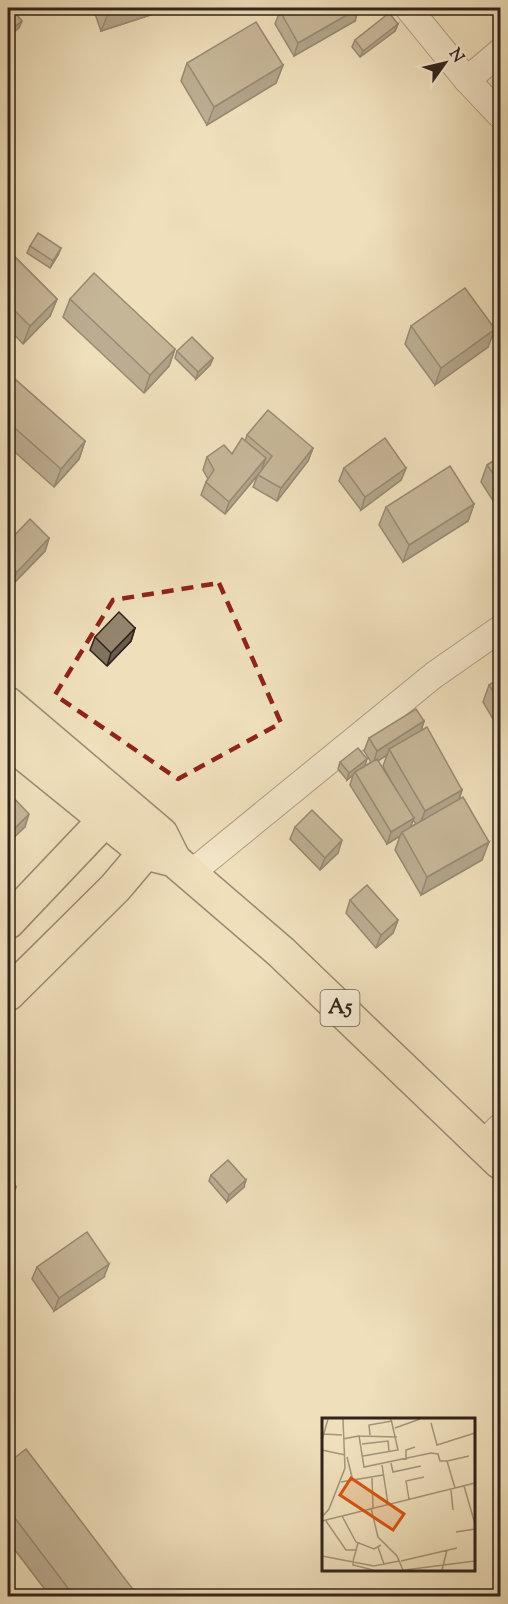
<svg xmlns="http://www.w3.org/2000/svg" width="508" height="1604" font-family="'Sorts Mill Goudy',serif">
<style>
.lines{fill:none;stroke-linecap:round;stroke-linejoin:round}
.minor-casing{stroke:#605343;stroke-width:28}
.highway-casing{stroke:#31241b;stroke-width:36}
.minor{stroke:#f5ead3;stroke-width:26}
.highway{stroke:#efdfbb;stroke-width:33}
.wall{fill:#7f725f;stroke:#31241b;stroke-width:1.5;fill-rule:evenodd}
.shaded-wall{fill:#685d4d;stroke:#31241b;stroke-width:1.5}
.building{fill:#94856e;stroke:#31241b;stroke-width:1.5}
.marked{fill:none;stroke:#8f2418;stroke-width:4.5;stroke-dasharray:12 8;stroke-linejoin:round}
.labels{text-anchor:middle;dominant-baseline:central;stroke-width:6;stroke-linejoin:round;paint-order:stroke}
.shield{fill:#f5ead3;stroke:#6c5f52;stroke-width:1.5}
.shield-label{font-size:21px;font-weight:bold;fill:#31241b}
.inset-road{fill:none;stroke:#a3947b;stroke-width:1.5}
.view{fill:#d6540e;fill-opacity:0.15;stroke:#d6540e;stroke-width:3}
.inset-edge{fill:none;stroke:#31241b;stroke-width:3}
</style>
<rect width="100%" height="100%" fill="#efdfbb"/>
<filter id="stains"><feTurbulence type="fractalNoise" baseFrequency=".00333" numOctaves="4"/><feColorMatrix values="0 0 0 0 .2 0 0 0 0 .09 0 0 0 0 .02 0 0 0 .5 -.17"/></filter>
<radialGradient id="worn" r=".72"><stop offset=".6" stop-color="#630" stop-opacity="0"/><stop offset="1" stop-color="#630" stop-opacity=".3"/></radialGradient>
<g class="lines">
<g class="minor-casing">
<g id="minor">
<path d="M408 8 467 80 500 115"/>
<path d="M467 80 500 52"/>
<path d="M190 874 434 675 500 629"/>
<path d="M482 1145 500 1127"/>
</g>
</g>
<g class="highway-casing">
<g id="highway">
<path d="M8 704 161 834 174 860"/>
<path d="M8 741 146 853 174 860 281 952 500 1162"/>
<path d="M8 922 120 804"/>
<path d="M8 994 115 888 160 835"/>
</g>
</g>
<use href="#minor" class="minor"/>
<use href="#highway" class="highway"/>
</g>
<g class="wall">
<path d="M93 8H172L101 31Z"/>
<path d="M280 11 355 21 294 56 275 24Z"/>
<path d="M398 24 395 31 360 57 352 47 355 40Z"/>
<path d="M187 63 283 65 276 83 207 125 181 81Z"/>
<path d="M30 246 61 248 58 255 50 268 27 253Z"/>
<path d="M8 250 57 299 50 316 23 344 8 328Z"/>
<path d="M70 299 175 349 169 366 144 393 63 317Z"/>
<path d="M411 326 488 347 435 385 405 344Z"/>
<path d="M177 351 213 358 210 365 196 379 175 358Z"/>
<path d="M8 373 85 441 79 459 54 487 8 446Z"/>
<path d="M247 435 313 448 308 461 277 501 253 487 258 475 225 514 201 495 206 482 208 479 203 470 207 457 232 454 245 441Z"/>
<path d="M501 456V513L481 482 487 465Z"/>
<path d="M344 468H406L401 480 361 510 339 481Z"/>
<path d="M474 504 468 521 403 562 379 525 386 507Z"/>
<path d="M49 538 45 551 12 585 8 580V542Z"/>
<path d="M135 628 131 641 107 666 90 650 95 637Z"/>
<path d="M501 678V733L483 702 489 685Z"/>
<path d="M424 721 421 730 462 790 459 800 482 860 421 895 395 850 400 836 387 844 350 785 353 775 347 780 338 769 340 762 365 766 371 762 364 751 369 738ZM387 755 383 766 397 792 378 761ZM413 820 416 824 410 827Z"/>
<path d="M295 827 338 853 320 870 290 839Z"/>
<path d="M350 900 398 920 393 933 376 948 346 913Z"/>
<path d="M211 1175 244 1187 227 1202 209 1181Z"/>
<path d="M37 1267 104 1277 54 1311 32 1279Z"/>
<path d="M8 1463 138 1596H50L8 1541Z"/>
</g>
<g class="shaded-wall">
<path d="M126 8H172L101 31 108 14Z"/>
<path d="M359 8 355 21 294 56 298 43Z"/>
<path d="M22 21 19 28 8 37V32Z"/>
<path d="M398 24 395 31 360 57 363 51Z"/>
<path d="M283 65 276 83 207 125 214 107Z"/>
<path d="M61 248 58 255 50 268 53 261Z"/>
<path d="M57 299 50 316 23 344 30 326Z"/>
<path d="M495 329 488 347 435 385 441 368Z"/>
<path d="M175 349 169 366 144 393 150 375Z"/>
<path d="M213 358 210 365 196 379 198 372Z"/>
<path d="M85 441 79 459 54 487 61 469Z"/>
<path d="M313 448 308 461 277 501 281 488Z"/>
<path d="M266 458 261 471 225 514 229 502Z"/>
<path d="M406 468 401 480 361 510 365 497Z"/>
<path d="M474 504 468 521 403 562 409 545Z"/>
<path d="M49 538 45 551 12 585 17 572Z"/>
<path d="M135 628 131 641 107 666 111 653Z"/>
<path d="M424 721 420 734 389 749 387 755 373 764 377 751Z"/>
<path d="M367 759 365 766 355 772 353 775 347 780 349 773Z"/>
<path d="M462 790 456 807 418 829 425 811Z"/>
<path d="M29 814 25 827 8 843V835Z"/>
<path d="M414 818 409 831 402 832 400 836 387 844 391 832Z"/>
<path d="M342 840 338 853 320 870 325 858Z"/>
<path d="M489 842 482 860 421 895 427 877Z"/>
<path d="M398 920 393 933 376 948 381 935Z"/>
<path d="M246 1180 244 1187 227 1202 229 1195Z"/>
<path d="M16 1187 10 1205 8 1206V1191Z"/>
<path d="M109 1264 104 1277 54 1311 59 1298Z"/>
</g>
<g class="building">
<path d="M8 8H11L22 21 8 32Z"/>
<path d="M106 8H126L108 14Z"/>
<path d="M285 8H359L298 43 280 11Z"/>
<path d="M389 13 398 24 363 51 355 40Z"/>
<path d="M256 22 283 65 214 107 187 63Z"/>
<path d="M38 233 61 248 53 261 30 246Z"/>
<path d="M8 250 57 299 30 326 8 304Z"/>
<path d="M94 273 175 349 150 375 70 299Z"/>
<path d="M465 288 495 329 441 368 411 326Z"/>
<path d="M192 337 213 358 198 372 177 351Z"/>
<path d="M8 373 85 441 61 469 8 422Z"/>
<path d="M268 410 313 448 281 488 258 475 272 456 247 435Z"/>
<path d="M242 438 266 458 229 502 206 482 214 470 207 457 224 445 232 454Z"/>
<path d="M385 438 406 468 365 497 344 468Z"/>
<path d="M501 456V485L487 465Z"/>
<path d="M450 466 474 504 409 545 386 507Z"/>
<path d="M30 519 49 538 17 572 8 563V542Z"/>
<path d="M119 612 135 628 111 653 95 637Z"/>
<path d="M501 678V704L489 685Z"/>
<path d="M416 709 424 721 377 751 369 738Z"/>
<path d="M427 727 462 790 425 811 389 749Z"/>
<path d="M358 748 367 759 349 773 340 762Z"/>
<path d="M377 759 414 818 391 832 355 772Z"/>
<path d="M8 792 29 814 8 835Z"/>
<path d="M463 797 489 842 427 877 402 832Z"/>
<path d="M312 810 342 840 325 858 295 827Z"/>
<path d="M367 885 398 920 381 935 350 900Z"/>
<path d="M228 1160 246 1180 229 1195 211 1175Z"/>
<path d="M8 1164 16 1187 8 1191Z"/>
<path d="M87 1232 109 1264 59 1298 37 1267Z"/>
<path d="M26 1449 138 1596H74L8 1509V1463Z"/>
</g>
<path d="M0 0H508V1604H0ZM219 583 281 723 178 779 55 695 113 600Z" fill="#efdfbb" fill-opacity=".55" fill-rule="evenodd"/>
<path class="marked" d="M219 583 281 723 178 779 55 695 113 600Z"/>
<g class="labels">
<rect class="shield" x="320.5" y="990" width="39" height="36" rx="4.5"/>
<g class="shield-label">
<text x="340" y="1008">A5</text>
</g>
</g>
<g transform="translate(322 1418)">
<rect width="153" height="153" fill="#efdfbb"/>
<path class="inset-road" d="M109 5 115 27 153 15M73 10 98 1M2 16 20 17M48 17 47 7 70 3M37 18 75 19M21 21 37 18 42 49 109 35 116 36 118 43H125M0 22 6 1M40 26 66 23 67 33M0 32 23 37M41 38 76 32 69 1M25 39 31 63M84 42V32L93 29M69 45 71 54 99 48M60 47 66 86M50 60 51 90M19 64 61 57M142 68 153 106M133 70 125 43 147 38M129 72 131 92M87 81 84 63 102 59M49 90 56 119 75 138 81 152M20 98 34 124 52 131 59 127M0 99 7 91 23 50 21 1M0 103 153 65M4 103 24 132H35M134 114 153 111M56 129 62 146M0 138 52 148 77 143M31 143V147L51 152M31 143 36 125M79 143 135 130M83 152 153 143M120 152 125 132"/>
<path class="view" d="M29 60 82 96 71 112 18 77Z"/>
<rect width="153" height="153" class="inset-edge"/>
</g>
<rect width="508" height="1604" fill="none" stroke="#efdfbb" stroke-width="30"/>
<rect x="9" y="9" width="490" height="1586" fill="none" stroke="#31241b" stroke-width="3"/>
<rect x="15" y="15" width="478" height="1574" fill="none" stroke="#31241b" stroke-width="1.5"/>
<g transform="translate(445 63) rotate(56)" stroke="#f5ead3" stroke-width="4.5" paint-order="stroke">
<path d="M0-4.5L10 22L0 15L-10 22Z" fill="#31241b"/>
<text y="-9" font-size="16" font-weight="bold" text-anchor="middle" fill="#31241b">N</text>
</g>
<rect width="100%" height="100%" filter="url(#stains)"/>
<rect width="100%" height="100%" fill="url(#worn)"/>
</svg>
